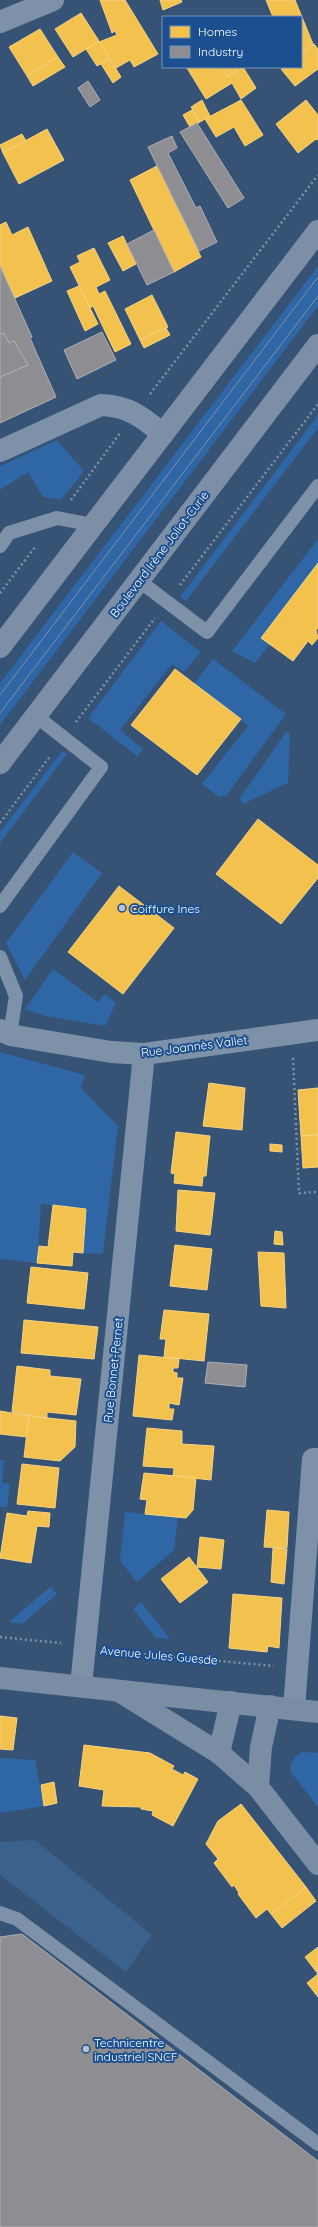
<svg xmlns="http://www.w3.org/2000/svg" width="318" height="2227" font-family="Quicksand,sans-serif">
<style>
.green{fill:#2f66a5}
.water{fill:#3b618d}
.homes{fill:#f2c14e;stroke:#f6d483}
.industry{fill:#8d8d92;stroke:#afafb3}
.lines{fill:none;stroke-linecap:round;stroke-linejoin:round}
.path{stroke:#7d92a8;stroke-width:2.5;stroke-dasharray:2 3;stroke-linecap:butt}
.lane{stroke:#7d92a8;stroke-width:14}
.street{stroke:#7d92a8;stroke-width:22}
.secondary{stroke:#798da4;stroke-width:22}
.primary{stroke:#7d8ea7;stroke-width:22}
.tram{stroke:#7e92a7;stroke-width:1}
.poi-dot{fill:#b9c2ce;stroke:#1b4f8f;stroke-width:1.5}
.labels{text-anchor:middle;dominant-baseline:central;stroke-width:4;stroke-linejoin:round;paint-order:stroke}
.street-label{font-size:12px;fill:#fff;stroke:#1b4f8f}
.poi-label{font-size:12px;fill:#fff;stroke:#1b4f8f;text-anchor:start}
</style>
<rect width="100%" height="100%" fill="#365274"/>
<g class="green">
<path d="M318 266V306L0 725V683Z"/>
<path d="M318 415V428L186 601 180 597Z"/>
<path d="M57 440 84 471 61 500 43 497 28 472 0 490V466Z"/>
<path d="M318 539V563L261 638 270 644 255 663 232 651Z"/>
<path d="M161 621 201 652 184 672 172 664 120 730 143 749 137 756 88 718Z"/>
<path d="M213 659 286 714 226 796 219 797 202 784 248 726 194 684Z"/>
<path d="M286 732H288L290 735 288 783 243 804 240 798Z"/>
<path d="M62 751 67 754 0 843V832Z"/>
<path d="M73 852 102 873 25 980 6 943Z"/>
<path d="M53 969 98 1002 105 994 116 1003 105 1026 45 1016 25 1009Z"/>
<path d="M0 1052 85 1075 81 1088 118 1126 103 1254 83 1253 86 1209 41 1204 37 1263 0 1259Z"/>
<path d="M0 1460H4L2 1482 10 1484 7 1507H0Z"/>
<path d="M125 1512 178 1517 174 1550 137 1582 120 1561Z"/>
<path d="M50 1587 57 1594 22 1624 9 1622Z"/>
<path d="M141 1602 170 1639 156 1638 133 1609Z"/>
<path d="M303 1752 318 1753V1807L290 1771C291 1760 293 1757 303 1752Z"/>
<path d="M0 1758 35 1760 44 1806 0 1813Z"/>
</g>
<path class="water" d="M35 1840 152 1935 126 1972 0 1875V1842Z"/>
<g class="homes">
<path d="M100 0H125L158 54 134 67 130 60 116 68 99 42 117 35 115 31 112 33Z"/>
<path d="M160 0H181L182 2 163 10Z"/>
<path d="M266 0H295L313 44 301 54V17H273Z"/>
<path d="M81 13 99 41 73 57 55 29Z"/>
<path d="M40 29 58 57 27 76 9 47Z"/>
<path d="M99 41 110 59 97 66 86 49Z"/>
<path d="M314 44 318 49V69L295 86 281 69 301 67V54Z"/>
<path d="M58 57 65 67 33 86 27 76Z"/>
<path d="M110 59 121 77 113 83 101 64Z"/>
<path d="M189 67H222L228 77 243 67 256 88 241 99 232 83 206 99 187 68Z"/>
<path d="M228 67H241L228 77 223 70Z"/>
<path d="M202 100 210 116 200 122 191 107Z"/>
<path d="M241 100 263 135 245 146 234 127 216 137 205 119Z"/>
<path d="M306 100 318 115V140L316 139 298 153 276 124Z"/>
<path d="M192 110 200 122 190 127 183 115Z"/>
<path d="M47 129 64 160 19 184 3 153Z"/>
<path d="M22 134 26 141 3 153 0 145Z"/>
<path d="M157 166 201 257 174 272 130 180Z"/>
<path d="M6 222 12 235 28 227 52 281 15 298 0 266V225Z"/>
<path d="M123 236 136 264 123 271 108 243Z"/>
<path d="M94 248 110 280 96 287 99 294 105 291 131 344 115 352 93 306 90 308 70 267 80 262 77 256Z"/>
<path d="M79 286 98 324 85 331 67 291Z"/>
<path d="M152 295 168 327 140 340 125 309Z"/>
<path d="M166 328 170 335 144 348 140 340Z"/>
<path d="M318 563V628L316 630 318 638 312 645 308 641 293 661 261 638Z"/>
<path d="M175 669 241 719 197 775 131 725Z"/>
<path d="M258 819 318 865V878L281 924 216 874Z"/>
<path d="M119 886 174 928 123 994 68 952Z"/>
<path d="M209 1083 245 1088 242 1130 203 1126Z"/>
<path d="M318 1088V1135L301 1136 298 1090Z"/>
<path d="M176 1132 210 1136 206 1176H203L202 1186 174 1183 175 1174 171 1173Z"/>
<path d="M318 1135V1167L303 1168 301 1136Z"/>
<path d="M270 1144 282 1145V1152L270 1151Z"/>
<path d="M178 1190 215 1193 210 1235 176 1231Z"/>
<path d="M53 1205 86 1209 83 1253 73 1252 72 1266 37 1263 39 1246 48 1247Z"/>
<path d="M275 1231 282 1232 283 1245 274 1244Z"/>
<path d="M175 1245 212 1249 207 1290 170 1286Z"/>
<path d="M258 1252 284 1253 286 1308 261 1306Z"/>
<path d="M31 1267 88 1273 84 1309 27 1303Z"/>
<path d="M164 1310 209 1314 204 1361 164 1357 166 1339H160Z"/>
<path d="M24 1320 98 1327 94 1359 21 1353Z"/>
<path d="M139 1355 179 1359 178 1368H173V1372L177 1373V1378H183L179 1405 169 1403V1409H174L172 1420 133 1416Z"/>
<path d="M17 1366 50 1370V1376L81 1379 76 1415 47 1412V1419L12 1412Z"/>
<path d="M0 1411 29 1416 27 1437 0 1434Z"/>
<path d="M29 1416 76 1421 75 1447 60 1461 24 1457Z"/>
<path d="M147 1428 182 1431V1444L214 1446 211 1480 173 1476 174 1468 143 1466Z"/>
<path d="M22 1464 59 1468 55 1508 17 1504Z"/>
<path d="M144 1473 196 1478 193 1510 186 1518 145 1514 147 1500 140 1499Z"/>
<path d="M267 1510 289 1512 287 1548 264 1547Z"/>
<path d="M28 1511 50 1513 49 1527 37 1526 31 1563 0 1558 7 1513 27 1516Z"/>
<path d="M200 1537 224 1540 221 1569 197 1567Z"/>
<path d="M273 1548 287 1549 284 1584 271 1582Z"/>
<path d="M189 1557 208 1582 180 1603 161 1579Z"/>
<path d="M233 1594 282 1598 279 1648 268 1646 267 1652 229 1648Z"/>
<path d="M0 1716 17 1718 13 1750 0 1749Z"/>
<path d="M84 1745 150 1753 174 1766 172 1769 183 1775 185 1772 198 1779 173 1826 152 1815 153 1811 141 1809V1807L102 1806 104 1790 79 1786Z"/>
<path d="M54 1782 57 1803 44 1806 41 1785Z"/>
<path d="M241 1804 306 1887 271 1914 267 1909 256 1918 238 1894 239 1893 234 1885 232 1887 214 1863 218 1859 206 1844 218 1821Z"/>
<path d="M306 1887 316 1901 282 1928 271 1914Z"/>
<path d="M318 1947V1997L307 1983 318 1974 305 1957Z"/>
</g>
<g class="industry">
<path d="M88 81 100 100 90 107 78 88Z"/>
<path d="M197 123 244 198 228 208 180 132Z"/>
<path d="M172 136 177 148 168 153 196 208 200 206 217 242 199 251 148 147Z"/>
<path d="M154 230 174 272 147 285 127 244Z"/>
<path d="M0 266 32 337 30 338 56 397 0 423V377L28 365 14 341 9 343 4 333 0 335Z"/>
<path d="M102 332 116 360 77 379 64 350Z"/>
<path d="M4 333 9 343 14 341 28 365 0 377V335Z"/>
<path d="M208 1362 247 1365 245 1387 205 1383Z"/>
<path d="M22 1934 318 2161V2227H0V1937Z"/>
</g>
<g class="lines">
<g class="path">
<path d="M150 394 318 175"/>
<path d="M71 500 120 433"/>
<path d="M180 585 318 404"/>
<path d="M0 593 35 547"/>
<path d="M76 722 155 618"/>
<path d="M0 823 51 755"/>
<path d="M293 1058 299 1193 318 1192"/>
<path d="M0 1637 61 1643"/>
<path d="M109 1651 274 1666"/>
</g>
<g class="lane">
<path d="M0 546 9 533 57 518 93 525"/>
<path d="M138 580 207 632 318 486"/>
<path d="M0 906 101 767 36 716"/>
<path d="M0 957 16 996 10 1035"/>
<path d="M0 1913 17 1919 318 2144"/>
</g>
<g class="street">
<path d="M0 22 53 0"/>
<path d="M0 451 101 405C129 406 142 417 163 434"/>
<path d="M0 1030 10 1035 111 1052 144 1054 318 1030"/>
<path d="M81 1686 144 1054"/>
<path d="M294 1709 313 1459H318"/>
</g>
<g class="secondary">
<path d="M0 1678 318 1712"/>
<path d="M122 1693 219 1753 258 1787 318 1864"/>
<path d="M219 1753 231 1702"/>
<path d="M258 1787 261 1747 270 1706"/>
</g>
<g class="primary">
<path d="M0 647 318 231"/>
<path d="M0 763 318 345"/>
</g>
<g class="tram">
<path d="M0 695 318 277"/>
<path d="M0 713 318 296"/>
</g>
</g>
<g class="poi-dot">
<circle cx="122" cy="908" r="4"/>
<circle cx="86" cy="2049" r="4"/>
</g>
<g class="labels">
<g class="street-label">
<text transform="translate(159 554) rotate(-53)">Boulevard Irène Joliot-Curie</text>
<text transform="translate(194 1046) rotate(-7)">Rue Joannès Vallet</text>
<text transform="translate(113 1370) rotate(-84)">Rue Bonnet-Pernet</text>
<text transform="translate(159 1655) rotate(5)">Avenue Jules Guesde</text>
</g>
<g class="poi-label">
<text x="130" y="908">Coiffure Ines</text>
<text x="94" y="2042">Technicentre<tspan x="94" dy="14">industriel SNCF</tspan></text>
</g>
</g>
<rect x="162" y="16" width="140" height="52" fill="#1b4f8f" stroke="#7695bc"/>
<rect x="170" y="26" width="20" height="12" fill="#f2c14e" stroke="#7695bc"/>
<text x="198" y="36" font-size="12" fill="#ffffff">Homes</text>
<rect x="170" y="46" width="20" height="12" fill="#8d8d92" stroke="#7695bc"/>
<text x="198" y="56" font-size="12" fill="#ffffff">Industry</text>
</svg>
